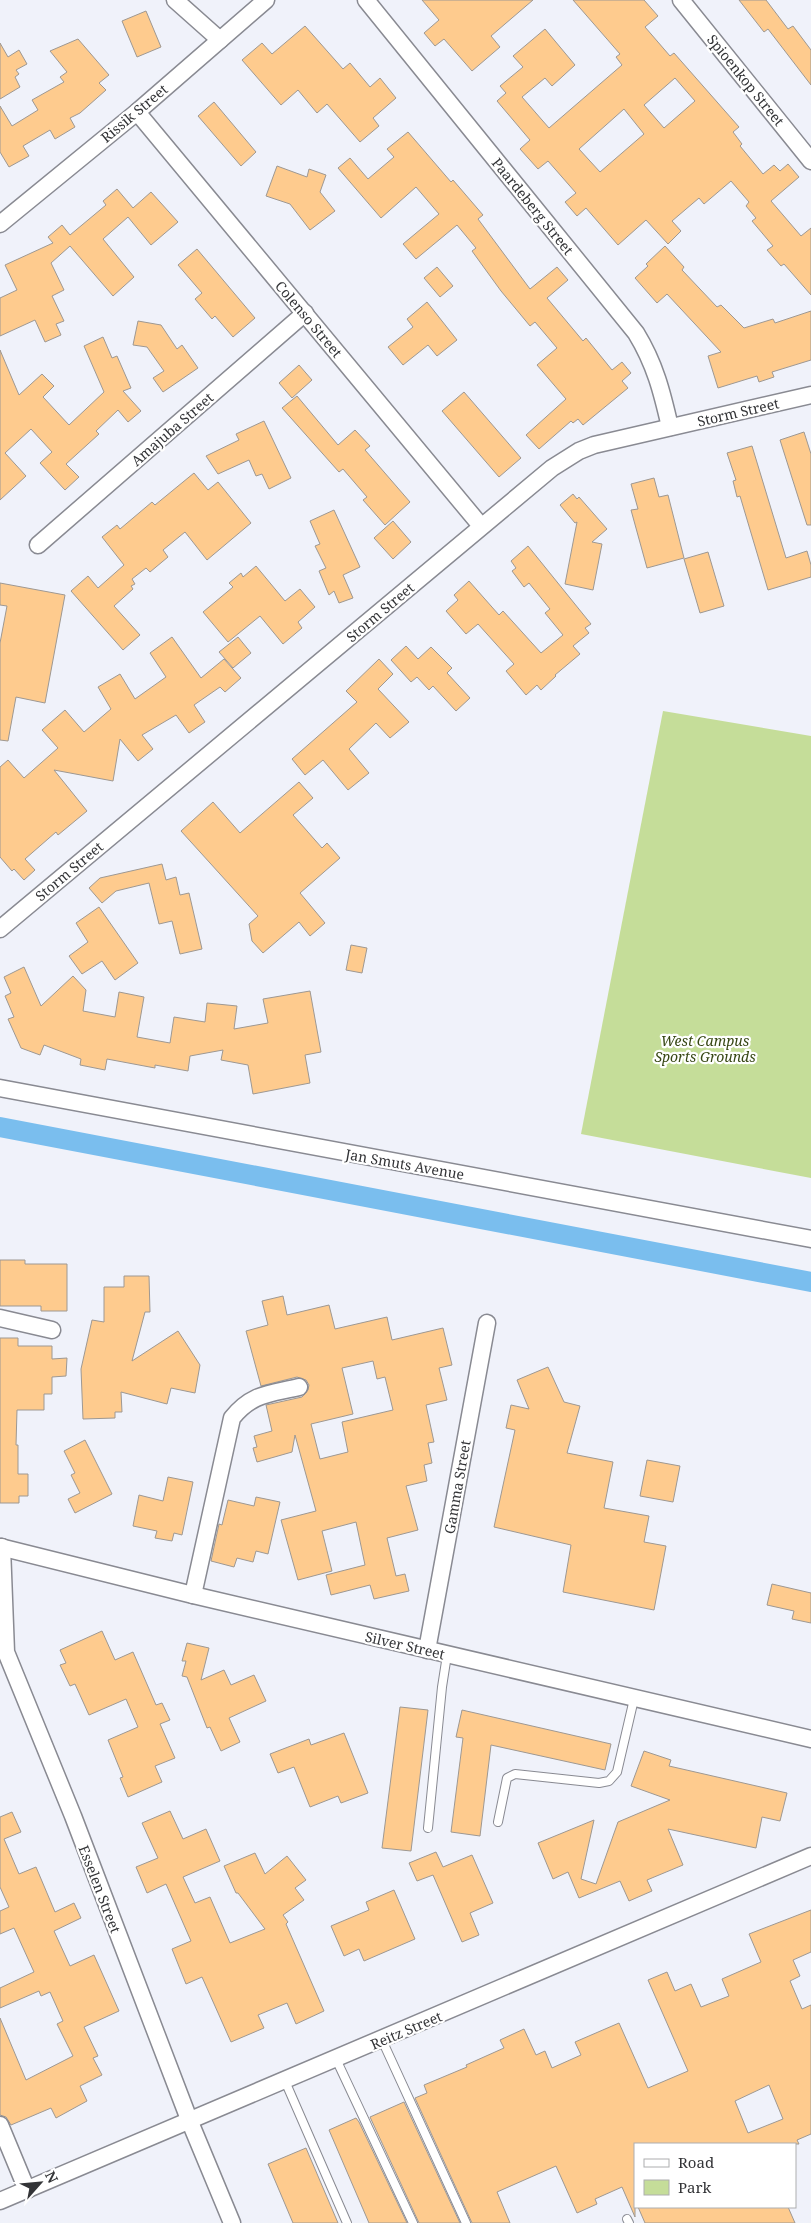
<svg xmlns="http://www.w3.org/2000/svg" width="811" height="2223" font-family="'Noto Serif',serif">
<style>
.green{fill:#c5dd99}
.lines{fill:none;stroke-linecap:round;stroke-linejoin:round}
.canal{stroke:#7abeee;stroke-width:20}
.building{fill:#fecb8e;stroke:#9e9892;fill-rule:evenodd}
.lane-casing{stroke:#898a92;stroke-width:10}
.street-casing{stroke:#898a92;stroke-width:19}
.lane{stroke:#fff;stroke-width:8}
.street{stroke:#fff;stroke-width:16}
.labels{text-anchor:middle;dominant-baseline:central;stroke-width:4.5;stroke-linejoin:round;paint-order:stroke}
.street-label{font-size:14px;fill:#333437;stroke:#fff}
.park-label{font-size:14px;font-style:italic;fill:#374714;stroke:#fff}
</style>
<rect width="100%" height="100%" fill="#f0f2fa"/>
<path class="green" d="M663 711 811 736V1178L581 1134Z"/>
<g class="lines">
<path class="canal" d="M0 1127 811 1282"/>
</g>
<g class="building">
<path d="M422 0H533L491 36 500 47 472 71 444 39 435 46 424 33 439 20Z"/>
<path d="M573 0H644L658 16 645 27 670 56 674 53 739 127 733 132 742 144 740 146 763 174 774 165 780 171 788 164 799 177 771 201 801 236 811 228V295L784 264 781 266 767 250 773 246 752 221 756 218 746 206 749 202 731 181 704 204 699 198 672 221 681 231 668 244 646 220 618 245 586 208 577 216 565 202 576 193 548 161 538 169 520 149 530 140 497 101 506 93 500 86 523 67 513 56 545 29 575 65 552 86 545 78 522 97 549 128 622 65 616 57 620 54ZM675 78 695 101 664 128 644 105ZM624 109 644 134 600 172 579 149Z"/>
<path d="M739 0H766L788 29 793 26 811 50V85L768 29 764 32Z"/>
<path d="M146 11 161 47 137 57 122 21Z"/>
<path d="M305 26 343 69 350 63 370 87 380 78 396 98 373 118 379 126 360 142 327 104 317 113 298 90 281 105 242 60 262 43 272 54Z"/>
<path d="M78 39 109 75 99 83 106 90 80 113 70 118 75 127 55 139 50 130 23 146 29 156 9 167 0 152V106L12 126 38 110 32 100 64 82 60 77 67 72 50 51Z"/>
<path d="M0 43 8 57 19 50 27 64 16 70 19 74 15 77 20 87 0 99Z"/>
<path d="M214 102 256 152 241 166 198 116Z"/>
<path d="M408 132 451 182 453 180 483 215 478 219 530 289 557 267 568 280 547 298 583 341 586 338 612 370 622 362 631 373 622 381 628 388 583 425 578 419 573 423 571 421 539 449 526 435 566 399 537 365 557 348 535 322 530 326 501 291 472 251 476 248 457 225 416 259 403 244 439 214 416 187 381 218 338 168 350 158 368 179 394 157 387 149Z"/>
<path d="M277 166 307 177 309 169 326 175 320 192 335 211 310 230 290 204 266 196Z"/>
<path d="M117 189 133 208 151 192 178 222 151 245 128 217 103 239 134 277 113 296 70 246 51 263 64 290 52 296 64 321 56 324 61 335 45 342 35 320 0 336V298L17 290 5 265 53 243 48 237 62 225 70 235 106 205 103 201Z"/>
<path d="M665 246 684 267 682 270 717 307 721 305 744 328 773 319 775 323 811 311V360L772 372 774 377 759 382 757 376 718 388 708 356 721 352 667 294 657 303 635 278 648 266 646 264Z"/>
<path d="M197 249 255 318 233 337 215 316 212 319 195 299 202 293 178 265Z"/>
<path d="M437 267 453 286 440 297 424 278Z"/>
<path d="M427 302 457 340 437 356 428 345 403 365 388 347 413 327 407 319Z"/>
<path d="M138 321 161 325 177 349 182 345 198 368 163 392 153 378 164 371 147 347 133 345Z"/>
<path d="M103 337 112 358 117 356 131 388 123 391 141 411 128 422 118 410 96 431 99 434 66 464 79 477 65 490 40 463 52 452 31 429 5 453 26 476 0 500V350L19 395 42 374 54 386 43 397 69 425 104 392 84 346Z"/>
<path d="M299 365 312 380 292 398 279 383Z"/>
<path d="M464 392 521 458 499 477 442 411Z"/>
<path d="M297 396 338 445 355 430 370 446 365 450 410 502 385 525 363 500 367 497 343 469 339 472 282 408Z"/>
<path d="M264 421 291 478 269 489 262 474 256 476 249 460 218 474 206 456 239 440 236 434Z"/>
<path d="M804 432 811 454V525H807L780 440Z"/>
<path d="M752 446 786 558 807 551 811 565V577L768 590 740 496 737 497 733 481 736 480 727 453Z"/>
<path d="M194 473 208 490 218 482 251 523 207 560 185 532 163 550 168 557 150 572 146 568 132 579 135 584 131 586 133 589 114 606 140 635 123 650 71 591 88 576 98 588 124 565 102 537 117 525 120 529 152 502 155 505Z"/>
<path d="M654 478 659 497 668 495 684 558 647 568 631 510 638 509 631 484Z"/>
<path d="M573 494 577 499 579 497 607 529 592 542 602 544 593 590 565 584 577 522 575 523 560 505Z"/>
<path d="M334 510 360 567 343 575 353 598 339 603 334 591 329 595 319 571 326 568 315 546 320 544 310 521Z"/>
<path d="M393 521 411 542 393 559 374 538Z"/>
<path d="M528 546 591 624 585 628 589 633 573 646 580 654 555 675 556 676 541 690 537 685 526 695 506 671 514 664 478 624 466 634 446 611 458 600 454 595 469 581 499 615 503 611 541 653 563 635 545 613 550 609 529 583 524 587 512 571 516 568 511 561Z"/>
<path d="M708 552 724 606 700 613 684 559Z"/>
<path d="M256 566 285 601 300 589 315 607 298 622 302 628 283 644 260 616 228 642 203 612 233 587 229 583 241 573 243 577Z"/>
<path d="M0 583 65 595 45 703 16 697 8 741 0 740V643L7 606 0 605Z"/>
<path d="M172 637 201 678 224 659 241 678 225 692 220 687 194 705 205 722 189 733 176 715 142 735 153 749 138 761 120 739 113 781 54 770 87 811 58 835 56 832 25 859 35 870 24 880 14 869 12 871 0 857V767L8 760 24 778 58 748 42 730 65 710 84 732 111 709 98 687 120 674 135 699 166 677 150 653Z"/>
<path d="M238 637 251 653 233 668 219 652Z"/>
<path d="M406 646 418 659 431 647 452 668 447 673 470 698 456 711 433 686 429 690 417 677 411 682 391 660Z"/>
<path d="M379 659 393 674 378 689 409 722 390 738 376 723 349 749 369 773 348 790 323 760 305 775 292 759 357 702 346 691Z"/>
<path d="M299 782 313 798 293 815 322 848 327 843 340 858 300 893 325 923 310 936 299 922 263 953 252 941 249 924 258 916 181 831 213 802 240 833Z"/>
<path d="M162 864 166 880 176 877 180 895 189 893 202 949 180 954 172 921 159 924 149 883 116 891 102 903 89 888 100 878Z"/>
<path d="M99 907 138 963 115 980 102 961 82 974 69 956 88 942 76 923Z"/>
<path d="M351 945 367 948 362 973 346 970Z"/>
<path d="M24 967 41 1006 73 976 86 990 83 1011 115 1017 119 992 144 997 137 1037 170 1043 174 1017 205 1022 207 1003 237 1006 234 1029 268 1023 263 999 310 991 321 1052 305 1055 310 1083 253 1094 248 1065 221 1060 223 1050 190 1056 188 1071 155 1065V1068L107 1059 105 1070 80 1065 81 1059 44 1045 40 1055 21 1048 8 1019 14 1017 5 996 11 993 4 977Z"/>
<path d="M0 1260H25V1264H67V1311H41V1306H0Z"/>
<path d="M124 1276H149L150 1312H145L132 1361 178 1331 200 1365 195 1393 171 1388 167 1404 121 1392 122 1412H115V1418L83 1419 81 1369 92 1320 104 1322V1287H124Z"/>
<path d="M283 1296 287 1315 329 1305 335 1329 387 1317 392 1340 443 1328 452 1365 439 1368 447 1400 426 1405 434 1442 428 1443 432 1463 424 1465 427 1481 406 1486 418 1530 387 1538 396 1576 405 1574 409 1591 374 1599 370 1585 331 1595 326 1575 365 1565 356 1522 322 1531 332 1571 298 1580 281 1520 316 1511 295 1435 292 1452 257 1462 253 1448 257 1447 254 1436 272 1431 266 1405 302 1397 308 1390 309 1385 306 1380 297 1377 261 1386 246 1331 268 1325 262 1301ZM373 1361 377 1379 385 1377 393 1410 342 1422 348 1452 320 1459 311 1424 353 1414 342 1368Z"/>
<path d="M0 1338H18V1346H52V1359L67 1358 66 1376 52 1377V1394H44V1410H17L16 1445H18V1474H28V1496H19V1503H0Z"/>
<path d="M548 1367 564 1402 580 1406 567 1453 613 1462 604 1508 649 1516 644 1542 666 1546 654 1610 563 1592 571 1545 494 1527 515 1430 506 1428 511 1405 529 1409 517 1380Z"/>
<path d="M85 1440 112 1494 75 1513 68 1499 80 1493 71 1475 75 1473 64 1451Z"/>
<path d="M647 1460 680 1466 673 1502 640 1496Z"/>
<path d="M168 1477 193 1482 182 1535 174 1533 172 1541 155 1538 157 1531 133 1526 139 1495 163 1501Z"/>
<path d="M256 1497 280 1502 268 1554 256 1551 253 1562 237 1558 234 1567 211 1561 219 1524 222 1525 228 1500 254 1506Z"/>
<path d="M772 1584 811 1593V1623L792 1619 794 1611 767 1605Z"/>
<path d="M102 1631 115 1660 133 1652 156 1705 162 1703 170 1720 160 1724 175 1758 155 1766 162 1782 128 1797 120 1778 123 1777 108 1740 138 1727 126 1699 89 1715 75 1684 70 1686 60 1665 66 1663 60 1650Z"/>
<path d="M187 1643 209 1648 201 1680 224 1670 231 1685 254 1675 266 1701 229 1718 240 1742 221 1751 210 1727 207 1728 187 1677 182 1676 186 1661H182Z"/>
<path d="M400 1707 428 1710 411 1851 382 1848Z"/>
<path d="M462 1710 611 1744 605 1770 491 1745 480 1836 451 1832 463 1738 456 1737Z"/>
<path d="M344 1733 368 1793 341 1803 338 1796 310 1807 294 1767 278 1773 270 1754 309 1739 311 1745Z"/>
<path d="M644 1751 671 1760 669 1766 787 1793 780 1821 762 1817 756 1848 668 1829 683 1865 647 1880 652 1891 629 1901 620 1881 579 1898 568 1872 553 1879 538 1843 594 1820 581 1879 596 1884 618 1822 670 1800 631 1786Z"/>
<path d="M170 1811 183 1839 206 1829 220 1861 183 1877 195 1903 210 1897 230 1943 265 1929 238 1893H236L224 1866 255 1853 265 1874 287 1856 306 1880 295 1888 304 1900 283 1915 288 1922 286 1924 324 2011 296 2024 287 2003 258 2015 264 2028 231 2042 202 1977 186 1984 172 1949 191 1941 166 1884 147 1893 136 1867 158 1858 142 1823Z"/>
<path d="M12 1812 21 1832 4 1839 19 1874 36 1867 55 1912 74 1903 81 1918 54 1931 70 1966 94 1955 119 2011 84 2027 98 2056 93 2058 102 2075 80 2086 87 2101 56 2118 51 2108 11 2125 6 2117 0 2115V2018L26 2080 73 2056 57 2024 63 2021 50 1992 41 1996 39 1991 0 2008V1988L34 1972 14 1928 0 1934V1911L9 1907 0 1887V1817Z"/>
<path d="M436 1852 443 1867 472 1855 493 1903 470 1913 479 1935 462 1942 433 1875 417 1881 409 1863Z"/>
<path d="M394 1890 415 1939 364 1961 359 1949 344 1956 331 1926 369 1910 366 1902Z"/>
<path d="M811 1910V1952L793 1960 800 1976 790 1981 802 2009 811 2005V2134L797 2140 799 2144H635V2217L622 2187 595 2199 597 2204 577 2213 556 2166 497 2192 510 2223H472L415 2098 427 2093 424 2085 467 2067 466 2065 504 2048 500 2040 524 2029 536 2055 545 2051 552 2068 581 2055 575 2042 619 2023 648 2088 688 2071 648 1980 667 1972 675 1991 691 1984 701 2007 729 1996 722 1979 761 1962 749 1934ZM769 2085 783 2119 748 2133 735 2101Z"/>
<path d="M404 2102 460 2223H419L370 2117Z"/>
<path d="M356 2118 359 2122 407 2223H369L329 2130Z"/>
<path d="M306 2148 338 2223H293L268 2164Z"/>
<path d="M638 2207H788L795 2223H645Z"/>
</g>
<g class="lines">
<g class="lane-casing">
<g id="lane">
<path d="M498 1822 507 1778 515 1774 599 1783 609 1781 617 1772 634 1699"/>
<path d="M428 1828 442 1687 447 1655"/>
<path d="M382 2040 466 2223"/>
<path d="M336 2059 413 2223"/>
<path d="M285 2081 347 2223"/>
<path d="M627 2219 629 2223"/>
</g>
</g>
<g class="street-casing">
<g id="street">
<path d="M175 0 220 40"/>
<path d="M366 0 636 333C655 364 662 392 670 427"/>
<path d="M681 0 811 161"/>
<path d="M137 112 481 526"/>
<path d="M0 224 137 112 266 0"/>
<path d="M38 545 305 313"/>
<path d="M0 929 552 468 579 451 594 445 811 395"/>
<path d="M0 1088 811 1239"/>
<path d="M0 1318 52 1330"/>
<path d="M0 1547 193 1595 811 1739"/>
<path d="M2 1547 6 1652 73 1816 190 2122 232 2223"/>
<path d="M193 1595 232 1418C252 1393 270 1394 299 1387"/>
<path d="M427 1650 487 1323"/>
<path d="M0 2125 27 2190"/>
<path d="M0 2201 811 1856"/>
</g>
</g>
<use href="#lane" class="lane"/>
<use href="#street" class="street"/>
</g>
<g class="labels">
<g class="street-label">
<text transform="translate(746 80) rotate(51)">Spioenkop Street</text>
<text transform="translate(134 113) rotate(-40)">Rissik Street</text>
<text transform="translate(533 206) rotate(51)">Paardeberg Street</text>
<text transform="translate(309 319) rotate(50)">Colenso Street</text>
<text transform="translate(738 412) rotate(-13)">Storm Street</text>
<text transform="translate(172 429) rotate(-41)">Amajuba Street</text>
<text transform="translate(380 612) rotate(-40)">Storm Street</text>
<text transform="translate(69 871) rotate(-40)">Storm Street</text>
<text transform="translate(405 1164) rotate(10)">Jan Smuts Avenue</text>
<text transform="translate(457 1487) rotate(-80)">Gamma Street</text>
<text transform="translate(405 1645) rotate(13)">Silver Street</text>
<text transform="translate(100 1889) rotate(69)">Esselen Street</text>
<text transform="translate(406 2030) rotate(-23)">Reitz Street</text>
</g>
<g class="park-label">
<text x="705" y="1040">West Campus<tspan x="705" dy="16">Sports Grounds</tspan></text>
</g>
</g>
<rect x="634" y="2143" width="162" height="65" fill="#ffffff" stroke="#adaeaf"/>
<rect x="644" y="2159" width="25" height="8" fill="#ffffff" stroke="#adaeaf"/>
<text x="678" y="2168" font-size="15" fill="#333437">Road</text>
<rect x="644" y="2180" width="25" height="15" fill="#c5dd99" stroke="#adaeaf"/>
<text x="678" y="2193" font-size="15" fill="#333437">Park</text>
<g transform="translate(40 2183) rotate(63)" stroke="#ffffff" stroke-width="4" paint-order="stroke">
<path d="M0-4L9 19L0 12L-9 19Z" fill="#333437"/>
<text y="-8" font-size="14" font-weight="bold" text-anchor="middle" fill="#333437">N</text>
</g>
</svg>
